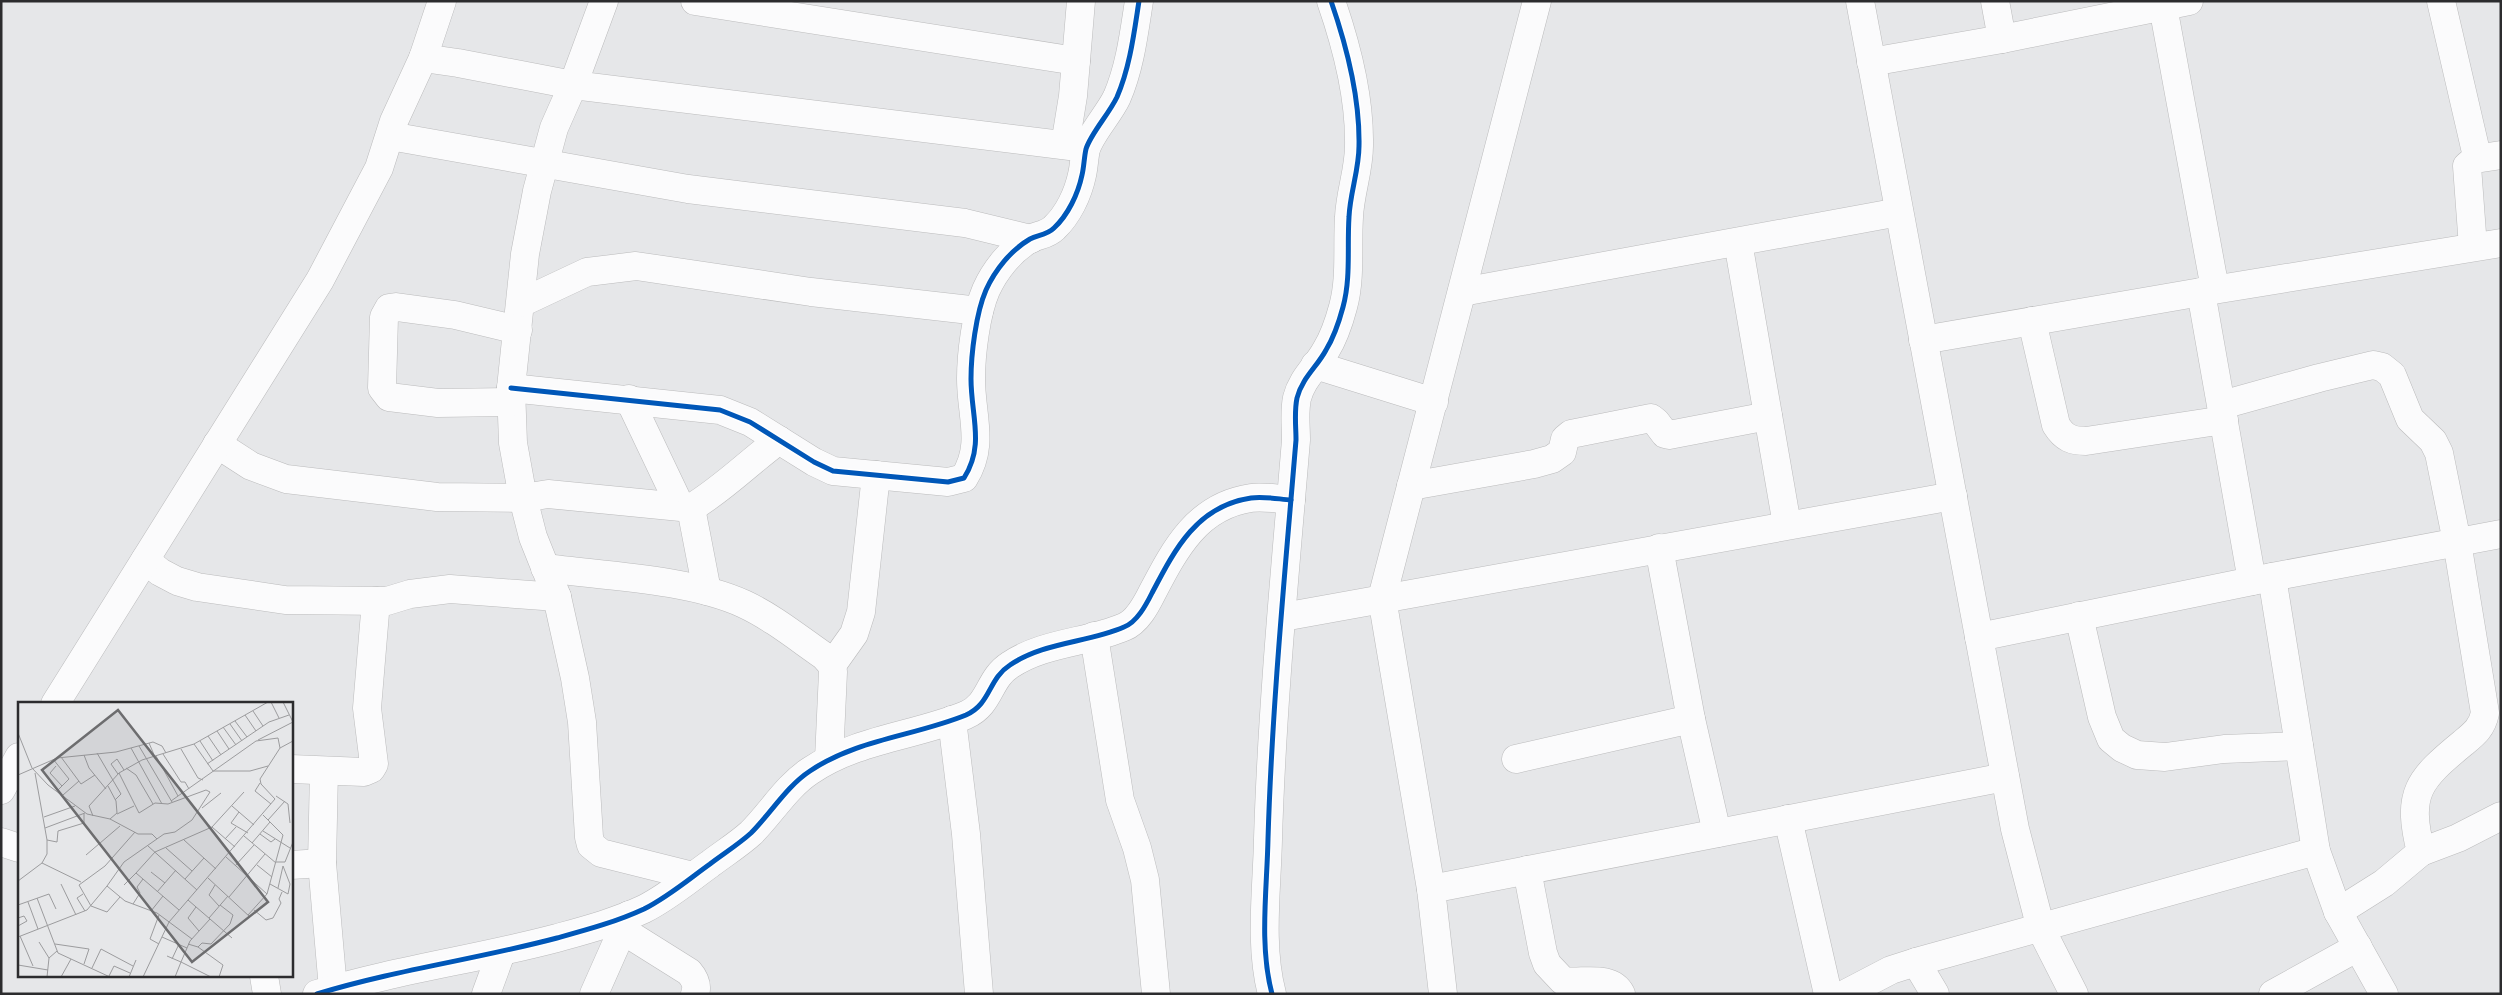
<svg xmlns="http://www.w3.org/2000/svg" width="2502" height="995" font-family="'DM Sans',sans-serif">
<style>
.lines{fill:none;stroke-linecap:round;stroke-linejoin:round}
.minor-casing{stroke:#bbbbbc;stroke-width:29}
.major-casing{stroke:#bbbbbc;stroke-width:29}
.minor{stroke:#fbfbfc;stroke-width:28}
.major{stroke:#fbfbfc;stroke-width:28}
.cycleway-casing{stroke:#fff;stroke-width:8}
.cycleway{stroke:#0057b8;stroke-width:5}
.inset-road{fill:none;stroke:#9c9c9e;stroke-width:1}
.view{fill:#6d6d6f;fill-opacity:0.15;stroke:#6d6d6f;stroke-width:2.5}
.inset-edge{fill:none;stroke:#2c2c2e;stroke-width:2.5}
</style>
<rect width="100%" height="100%" fill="#e6e7e9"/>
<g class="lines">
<g class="minor-casing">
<g id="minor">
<path d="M604 1 573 85 554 128 537 191 525 254 511 388 513 443 523 498 533 537 557 597 575 678 582 722 589 837 591 845 601 853 693 876"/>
<path d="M695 1 1076 61"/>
<path d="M1995 1 2002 39"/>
<path d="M2162 1 2215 289"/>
<path d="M2441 1 2476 152 2475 159 2467 166 2473 247"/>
<path d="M423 58 458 63 573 85 1086 148"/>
<path d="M1871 62 2002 39 2189 1"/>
<path d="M390 136 688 189 965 223 1031 239"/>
<path d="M1065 145 1073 96 1081 1"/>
<path d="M2475 159 2501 155"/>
<path d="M1738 242 1787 525"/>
<path d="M1462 292 1899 212"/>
<path d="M2201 292 2252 581"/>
<path d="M521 303 587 272 636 266 811 292 979 311"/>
<path d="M2032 321 2056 425C2064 438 2072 441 2086 441L2224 420"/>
<path d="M1923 340 2201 292 2501 243"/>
<path d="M1315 365 1434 402"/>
<path d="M511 388 720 410 750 422 814 462 833 471 948 482 964 478C985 445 971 416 971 379 971 354 976 313 986 290 995 270 1011 250 1030 239 1038 235 1047 235 1054 228 1068 215 1078 194 1082 175 1084 167 1084 158 1086 149 1091 133 1109 114 1117 97 1130 67 1134 33 1139 1"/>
<path d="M629 399 680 506"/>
<path d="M511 402 438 403 389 397 382 388 384 317 389 308 396 307 455 315 518 330"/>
<path d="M2222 405 2319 378 2373 365 2382 367 2392 375 2410 419 2433 441 2439 453 2457 542 2485 713C2482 728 2474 734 2463 743 2418 780 2406 793 2421 852L2384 883 2338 912"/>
<path d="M217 444 251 466 286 479 437 497 523 498 548 494 691 508 707 591"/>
<path d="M1411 486 1534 464 1552 459 1562 452 1565 439 1571 434 1651 418 1656 422 1665 434 1669 435 1768 416"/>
<path d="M691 508C724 488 748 463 779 440"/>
<path d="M1659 548 1691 719 1717 833"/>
<path d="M145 560 160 572 177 581 197 587 285 600 387 601 410 594 450 589 557 597"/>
<path d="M545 568C606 576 689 579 744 604 772 617 798 638 824 656L832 665 833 672 829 759"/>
<path d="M2272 577 2316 851 2338 912 2384 994"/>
<path d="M2079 616 2102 717 2111 739 2122 748 2137 755 2165 757 2224 749 2299 746"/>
<path d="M1283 617 1953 496"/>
<path d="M1094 636 1120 800 1137 848 1145 880 1156 994"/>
<path d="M1979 637 2272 577 2501 534"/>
<path d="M832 665 854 634 861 612 876 475"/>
<path d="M55 704 320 280 379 168 394 121 423 58 442 1"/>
<path d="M952 720 966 834 979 994"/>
<path d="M1516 759 1691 719"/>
<path d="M291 769 364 772 371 769 374 764 367 708 376 601"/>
<path d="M324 771 322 863 333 989"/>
<path d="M1 790 19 757"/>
<path d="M1788 819 1828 994"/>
<path d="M1 842 19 848"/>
<path d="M2421 852 2458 838 2501 816"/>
<path d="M291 865 322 863"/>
<path d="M1527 870 1543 953 1547 964 1563 981C1581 984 1611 974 1621 994"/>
<path d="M1431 889 1382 598 1537 1"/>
<path d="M622 930 689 972C695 979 698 985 695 994"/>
<path d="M1916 962 1935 994"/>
<path d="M264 976 267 994"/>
<path d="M317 994C395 970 478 959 557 938 586 930 616 922 644 909 668 897 689 879 710 864 723 854 739 844 751 833 771 813 787 786 810 771 857 739 915 736 966 715 991 704 988 679 1010 665 1044 642 1087 643 1124 627 1137 622 1146 605 1152 593 1175 549 1197 506 1251 498 1263 496 1278 499 1291 500"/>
<path d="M486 994 501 953"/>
<path d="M594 994 629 915"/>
<path d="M1272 994C1259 945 1267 889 1268 839 1272 706 1285 572 1296 440 1296 426 1294 412 1297 398 1302 378 1317 367 1326 350 1334 337 1339 322 1343 307 1351 278 1347 247 1349 217 1350 193 1359 170 1359 146 1360 97 1347 47 1331 1"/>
<path d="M1443 994 1431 889 2005 777"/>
<path d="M1845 994 1891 970 1916 962 2316 851"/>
<path d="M2273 994 2358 947"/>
</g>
</g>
<g class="major-casing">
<path id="major" d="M1860 1 2015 829 2041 929 2074 994"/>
</g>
<use href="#minor" class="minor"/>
<use href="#major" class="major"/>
<g class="cycleway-casing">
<g id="cycleway">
<path d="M511 388 720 410 750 422 814 462 833 471 948 482 964 478C985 445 971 416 971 379 971 354 976 313 986 290 995 270 1011 250 1030 239 1038 235 1047 235 1054 228 1068 215 1078 194 1082 175 1084 167 1084 158 1086 149 1091 133 1109 114 1117 97 1130 67 1134 33 1139 1"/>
<path d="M317 994C395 970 478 959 557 938 586 930 616 922 644 909 668 897 689 879 710 864 723 854 739 844 751 833 771 813 787 786 810 771 857 739 915 736 966 715 991 704 988 679 1010 665 1044 642 1087 643 1124 627 1137 622 1146 605 1152 593 1175 549 1197 506 1251 498 1263 496 1278 499 1291 500"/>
<path d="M1272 994C1259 945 1267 889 1268 839 1272 706 1285 572 1296 440 1296 426 1294 412 1297 398 1302 378 1317 367 1326 350 1334 337 1339 322 1343 307 1351 278 1347 247 1349 217 1350 193 1359 170 1359 146 1360 97 1347 47 1331 1"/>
</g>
</g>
<use href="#cycleway" class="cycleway"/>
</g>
<g transform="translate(18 702)">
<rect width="275" height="275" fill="#e6e7e9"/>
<path class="inset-road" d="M250 0 176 42 195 69H232L250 64M253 0 261 16M265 0 275 20M235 9 245 24M227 13 238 29M217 19 229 35M212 22 224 39M205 25 218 43M199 29 211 47M0 31 14 66 30 83 69 112 92 117 120 132H134L139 137M190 34 203 53M240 38 275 20M182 39 195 59M131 41 137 55M121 44 154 100M113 46 144 102M163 47 180 76 185 78M79 51 103 92 97 98M145 52 163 80H167L171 87M66 53 71 66 88 87M138 54 160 94M43 55 63 82 77 73M35 57 51 77 39 89M189 62 251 20 271 13M38 64 32 71 44 84M108 66 118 73 135 102M100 72 93 62 99 57 106 68M0 73 39 56 98 50 135 40 144 44 148 51M242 81 237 89 253 102M90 84 98 99 99 111 92 117M45 93 61 79M258 94 270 102 272 121M153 99 238 39 260 36 262 46M214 104 236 123M184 106 203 91M221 110 213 121 230 131M99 112 116 104M75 114 71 104 101 71 124 58 176 42M26 115 57 104M250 118 267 99M194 125 217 145M27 126 67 111M245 129 272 146M242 132 253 140 257 137M226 134 258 161M207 137 218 125M29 138 39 140 40 129 66 121V112M166 138 198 167M234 141 252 120M130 144 179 188M148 146 174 169M68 153 102 124M208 155 249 192M258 160H267L275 140M24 161 63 180M239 163 254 175M217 164 236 143M133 170 147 181M118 171 137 150 194 125 226 90M190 176 232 215M167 177 186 156M0 179 24 161 29 152V138L17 71M43 182 58 213M252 182 270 192 272 182 265 164M106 183 118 171 161 208M197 183 191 193 201 204M89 184 106 160 146 132 157 130 174 118 192 90 188 88 150 102 137 101 121 111 101 71M260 186 265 164M139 190 158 168M65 192 59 196 67 209M102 195 89 210 73 204 61 183 87 164 117 130M211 195 247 152M19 196 40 251 92 275M170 198 214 236M10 200 20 227M115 202 122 191 119 185 125 177M0 203 31 192 38 207M178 205 170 216 181 229M236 208 248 218 255 216 263 201 261 197 264 190M133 209 145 194M230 213 249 192 265 133 245 113M0 216 6 214 9 219 0 224M191 216 210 194M192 217 172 239 163 260 193 275M2 234 15 264M0 235 69 208 89 184 107 199 139 211 174 237M144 235 169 246M21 240 31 256M37 242 71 247 66 262M141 242 132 237 141 213M170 242 180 245 184 241 193 242 212 222 215 213 202 203M180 245 205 263 201 275M149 254 163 260 157 275M154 257 161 242M0 263 30 268M74 266 83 247 115 264M91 274 96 264 112 271M29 275 31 256 39 249M43 275 53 257M111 275 118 258M125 275 151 220 257 97 243 82 242 77 262 46 275 39"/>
<path class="view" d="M100 8 250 200 174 260 24 68Z"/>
<rect width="275" height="275" class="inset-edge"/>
</g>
<rect width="2502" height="995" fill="none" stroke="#2c2c2e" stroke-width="5"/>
</svg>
